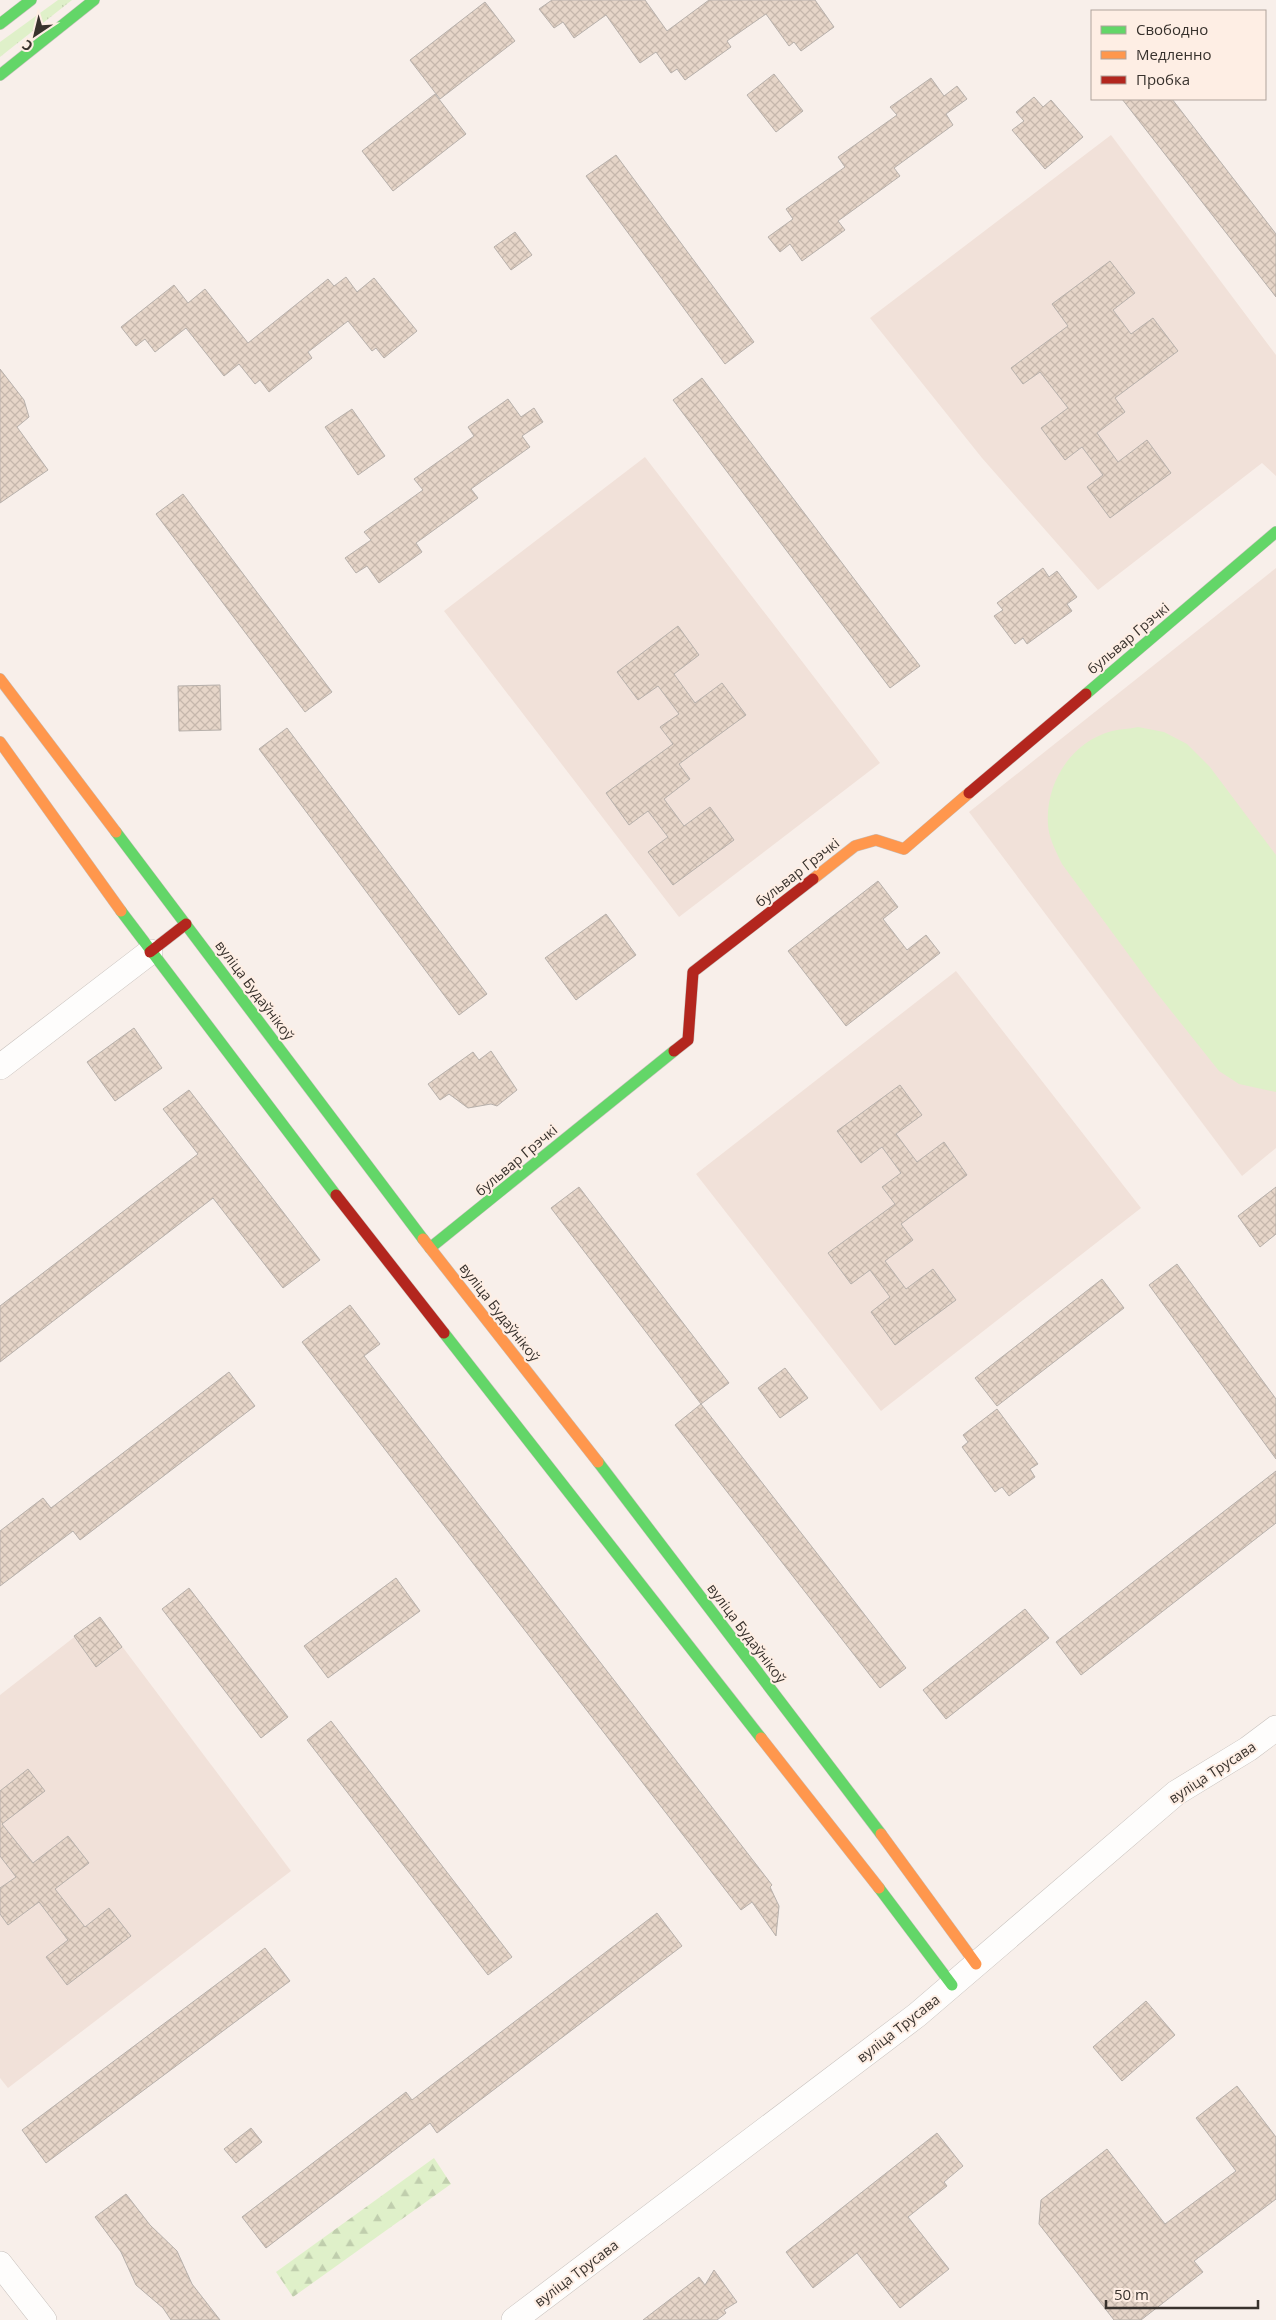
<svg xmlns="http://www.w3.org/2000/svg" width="1276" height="2320" font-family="'Open Sans',sans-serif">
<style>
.education{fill:#f1e1d9}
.grass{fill:url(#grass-tufts)}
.forest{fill:url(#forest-firs)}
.garden{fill:#dff0c9}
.building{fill:url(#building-cross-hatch);stroke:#b7b0ab}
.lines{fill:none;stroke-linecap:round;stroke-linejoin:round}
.street-casing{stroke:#c7c0bc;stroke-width:26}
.fast-casing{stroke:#c7c0bc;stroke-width:12}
.slow-casing{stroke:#c7c0bc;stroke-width:12}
.jam-casing{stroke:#c7c0bc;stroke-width:12}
.street{stroke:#fefdfc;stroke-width:25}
.fast{stroke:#63d668;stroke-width:11}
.slow{stroke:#ff974d;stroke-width:11}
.jam{stroke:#b3261e;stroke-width:11}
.labels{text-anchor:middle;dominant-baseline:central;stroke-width:4;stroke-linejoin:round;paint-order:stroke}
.street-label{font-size:14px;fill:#38322d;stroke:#feeee4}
</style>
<defs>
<pattern id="grass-tufts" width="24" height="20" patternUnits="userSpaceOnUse" patternTransform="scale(1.25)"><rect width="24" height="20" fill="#dff0c9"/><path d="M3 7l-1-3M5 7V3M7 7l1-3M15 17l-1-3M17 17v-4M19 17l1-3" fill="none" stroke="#c0cead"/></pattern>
<pattern id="forest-firs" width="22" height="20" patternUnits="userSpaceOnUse" patternTransform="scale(1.25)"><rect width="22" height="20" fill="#dff0c9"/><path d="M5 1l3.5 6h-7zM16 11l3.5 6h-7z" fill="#c0cead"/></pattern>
<pattern id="building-cross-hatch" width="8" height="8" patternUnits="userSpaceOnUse" patternTransform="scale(1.25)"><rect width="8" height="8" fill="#e6d5c8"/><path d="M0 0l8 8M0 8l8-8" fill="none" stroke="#c6b7ac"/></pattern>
</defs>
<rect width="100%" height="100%" fill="#f8efea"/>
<g class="education">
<path d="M1111 135 1276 355V476L1262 463 1098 590 982 458 870 318Z"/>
<path d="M645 457 880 763 679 917 444 611Z"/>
<path d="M1276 568V1148L1242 1176 969 812Z"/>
<path d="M956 971 1141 1208 881 1411 696 1174Z"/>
<path d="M100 1617 291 1871 8 2088 0 2078V1695Z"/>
</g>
<path class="grass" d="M58 0H72L0 57V42Z"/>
<path class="forest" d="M434 2158 451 2184 293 2297 276 2272Z"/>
<path class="garden" d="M1138 727 1164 732 1187 744 1210 767 1276 855V1092L1239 1084 1219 1071 1156 992 1062 864C1056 851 1049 839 1048 825 1045 783 1071 742 1112 731 1120 729 1130 729 1138 727Z"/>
<g class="building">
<path d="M552 0H645L667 31 709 0H815L834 27 801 51 794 42 789 46 766 14 727 41 731 47 685 80 677 69 671 73 656 52 640 63 606 15 574 38 563 22 554 28 539 9Z"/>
<path d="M485 2 515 41 440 99 410 60Z"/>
<path d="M774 74 803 111 776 132 747 95Z"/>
<path d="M931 78 944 96 957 86 967 99 946 114 953 125 894 168 900 176 838 221 845 230 802 261 790 244 780 252 768 237 793 219 786 209 845 167 838 157 897 115 890 107Z"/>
<path d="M435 94 466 134 393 191 362 151Z"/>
<path d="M1034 97 1043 107 1051 100 1083 137 1045 169 1012 130 1024 121 1016 112Z"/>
<path d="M1122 99H1172L1276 234V297Z"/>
<path d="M616 155 754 342 725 364 586 176Z"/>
<path d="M515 232 532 255 511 270 494 247Z"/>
<path d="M1110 261 1135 293 1113 310 1131 334 1153 318 1178 351 1115 398 1125 412 1097 433 1118 462 1147 440 1171 473 1110 518 1087 487 1103 475 1082 447 1065 460 1041 428 1068 408 1040 372 1023 384 1011 368 1068 326 1052 304Z"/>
<path d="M346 277 357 292 374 278 417 331 384 358 376 348 372 351 348 321 308 352 312 358 269 392 260 380 255 384 239 364 224 376 186 328 155 352 145 339 136 346 121 327 174 285 188 303 205 289 248 343 328 279 334 286Z"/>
<path d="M0 369 24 400 29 417 17 427 48 470 0 503Z"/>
<path d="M702 378 920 666 890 688 673 400Z"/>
<path d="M508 399 521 417 534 408 543 422 522 436 530 447 471 489 478 498 416 543 422 552 379 583 367 566 356 573 345 558 371 540 364 532 423 490 414 479 474 436 468 427Z"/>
<path d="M352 409 385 456 358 475 325 427Z"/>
<path d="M183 494 332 692 305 712 156 514Z"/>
<path d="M1043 568 1049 577 1057 571 1077 597 1067 604 1072 611 1027 644 1023 638 1015 644 994 616 1003 610 997 603Z"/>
<path d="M678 626 699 655 674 674 695 703 722 683 746 715 679 764 690 779 664 799 684 826 710 807 734 840 673 885 648 852 668 837 648 811 629 825 606 793 673 744 660 727 679 714 658 686 638 700 617 672Z"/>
<path d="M220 685 221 730 179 731 178 686Z"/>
<path d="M287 728 487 994 459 1015 259 749Z"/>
<path d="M878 881 898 907 883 919 907 950 926 935 940 953 846 1026 788 951Z"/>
<path d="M606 914 636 955 576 1000 545 958Z"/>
<path d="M134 1028 162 1068 115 1101 87 1062Z"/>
<path d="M491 1051 517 1090 497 1106 491 1104 468 1108 449 1094 440 1100 428 1084 473 1052 479 1060Z"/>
<path d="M900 1085 922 1115 896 1134 917 1162 944 1142 967 1175 901 1224 913 1240 885 1261 906 1289 933 1269 956 1300 895 1345 871 1312 890 1297 870 1270 851 1284 828 1253 895 1204 882 1187 901 1173 882 1147 861 1163 837 1131Z"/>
<path d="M189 1090 320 1260 283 1288 213 1198 0 1362V1306L198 1154 163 1109Z"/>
<path d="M579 1187 729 1383 701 1404 551 1208Z"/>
<path d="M1276 1187V1234L1260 1247 1238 1216Z"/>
<path d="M1177 1264 1276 1399V1459L1149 1285Z"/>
<path d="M1102 1279 1124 1308 997 1406 975 1378Z"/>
<path d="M350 1305 380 1344 364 1356 772 1885 770 1887 779 1906 776 1936 752 1902 741 1910 302 1342Z"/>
<path d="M785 1368 808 1398 780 1418 758 1388Z"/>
<path d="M229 1372 255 1406 80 1540 73 1531 0 1586V1531L43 1498 51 1508Z"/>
<path d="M701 1404 906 1668 880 1688 675 1425Z"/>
<path d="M997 1409 1038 1464 1030 1469 1035 1477 1009 1496 1002 1487 995 1492 962 1447 968 1442 963 1435Z"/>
<path d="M1276 1471V1523L1081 1675 1056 1642Z"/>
<path d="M396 1578 420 1611 328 1678 304 1646Z"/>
<path d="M189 1588 288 1717 261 1738 162 1609Z"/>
<path d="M1025 1609 1049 1638 946 1719 923 1690Z"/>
<path d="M100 1617 122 1647 96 1667 74 1636Z"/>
<path d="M331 1721 512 1957 488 1975 307 1740Z"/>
<path d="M28 1769 45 1791 2 1824 33 1863 68 1836 89 1863 55 1889 85 1927 109 1908 131 1936 67 1985 46 1957 68 1940 39 1902 8 1925 0 1914V1888L16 1877 0 1856V1791Z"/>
<path d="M657 1913 682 1946 437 2133 430 2123 266 2248 242 2217 406 2092 412 2100Z"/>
<path d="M265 1948 290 1981 46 2163 22 2130Z"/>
<path d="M1146 2001 1175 2035 1122 2081 1093 2047Z"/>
<path d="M1237 2086 1276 2137V2199L1194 2261 1203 2272 1141 2320H1114L1039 2224 1041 2200 1107 2149 1165 2224 1236 2171 1196 2118Z"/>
<path d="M251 2128 262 2142 236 2163 224 2149Z"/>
<path d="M937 2133 963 2166 944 2182 947 2186 908 2217 949 2269 900 2308 857 2253 813 2288 786 2252Z"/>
<path d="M126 2194 150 2225 177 2251 192 2284 220 2320H171L163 2308 136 2285 121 2252 95 2217Z"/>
<path d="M714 2270 737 2302 724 2310 726 2313 717 2320H643L699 2277 705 2285Z"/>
</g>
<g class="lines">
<g class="street-casing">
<g id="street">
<path d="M0 1067 150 952"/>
<path d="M0 2264 44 2320"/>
<path d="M514 2320 917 2015 1176 1793 1248 1749 1276 1728"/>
</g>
</g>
<g class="fast-casing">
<g id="fast">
<path d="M0 24 31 0"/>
<path d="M0 75 94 0"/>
<path d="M1086 694 1276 532"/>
<path d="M116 832 423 1239"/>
<path d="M121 911 336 1195"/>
<path d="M430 1248 674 1051"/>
<path d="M444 1333 761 1738"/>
<path d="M598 1462 881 1834"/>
<path d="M879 1888 952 1985"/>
</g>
</g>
<g class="slow-casing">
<g id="slow">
<path d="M0 679 116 832"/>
<path d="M0 742 121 911"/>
<path d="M813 879 855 846 876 840 904 849 969 793"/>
<path d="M423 1239 598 1462"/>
<path d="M761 1738 879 1888"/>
<path d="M881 1834 976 1964"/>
</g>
</g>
<g class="jam-casing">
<g id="jam">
<path d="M969 793 1086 694"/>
<path d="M150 952 186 924"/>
<path d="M674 1051 688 1040 693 972 813 879"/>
<path d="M336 1195 444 1333"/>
</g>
</g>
<use href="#street" class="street"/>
<use href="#fast" class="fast"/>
<use href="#slow" class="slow"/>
<use href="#jam" class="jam"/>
</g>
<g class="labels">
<g class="street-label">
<text transform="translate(1128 638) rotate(-40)">бульвар Грэчкі</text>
<text transform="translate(797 872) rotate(-38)">бульвар Грэчкі</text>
<text transform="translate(255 990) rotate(53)">вуліца Будаўнікоў</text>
<text transform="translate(516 1160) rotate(-40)">бульвар Грэчкі</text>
<text transform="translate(500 1312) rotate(52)">вуліца Будаўнікоў</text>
<text transform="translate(747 1633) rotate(53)">вуліца Будаўнікоў</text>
<text transform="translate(1212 1772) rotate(-33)">вуліца Трусава</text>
<text transform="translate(898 2028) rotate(-38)">вуліца Трусава</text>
<text transform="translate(576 2273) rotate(-37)">вуліца Трусава</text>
</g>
</g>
<rect x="1091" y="10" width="175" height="90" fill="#feeee4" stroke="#afa39b"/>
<rect x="1101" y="26" width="25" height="8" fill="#63d668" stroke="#afa39b"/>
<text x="1136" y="35" font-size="15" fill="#38322d">Свободно</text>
<rect x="1101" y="51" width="25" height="8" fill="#ff974d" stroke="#afa39b"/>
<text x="1136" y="60" font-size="15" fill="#38322d">Медленно</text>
<rect x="1101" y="76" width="25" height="8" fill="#b3261e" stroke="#afa39b"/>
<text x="1136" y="85" font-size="15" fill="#38322d">Пробка</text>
<g transform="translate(35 35) rotate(215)" stroke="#feeee4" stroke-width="4" paint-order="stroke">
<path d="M0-4L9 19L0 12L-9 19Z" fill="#38322d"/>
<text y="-8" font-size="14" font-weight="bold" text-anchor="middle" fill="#38322d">С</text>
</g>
<path d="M1106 2300v8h152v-8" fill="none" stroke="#38322d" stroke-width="2.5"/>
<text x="1114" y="2300" font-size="15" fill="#38322d" stroke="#feeee4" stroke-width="4" paint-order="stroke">50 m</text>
</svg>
